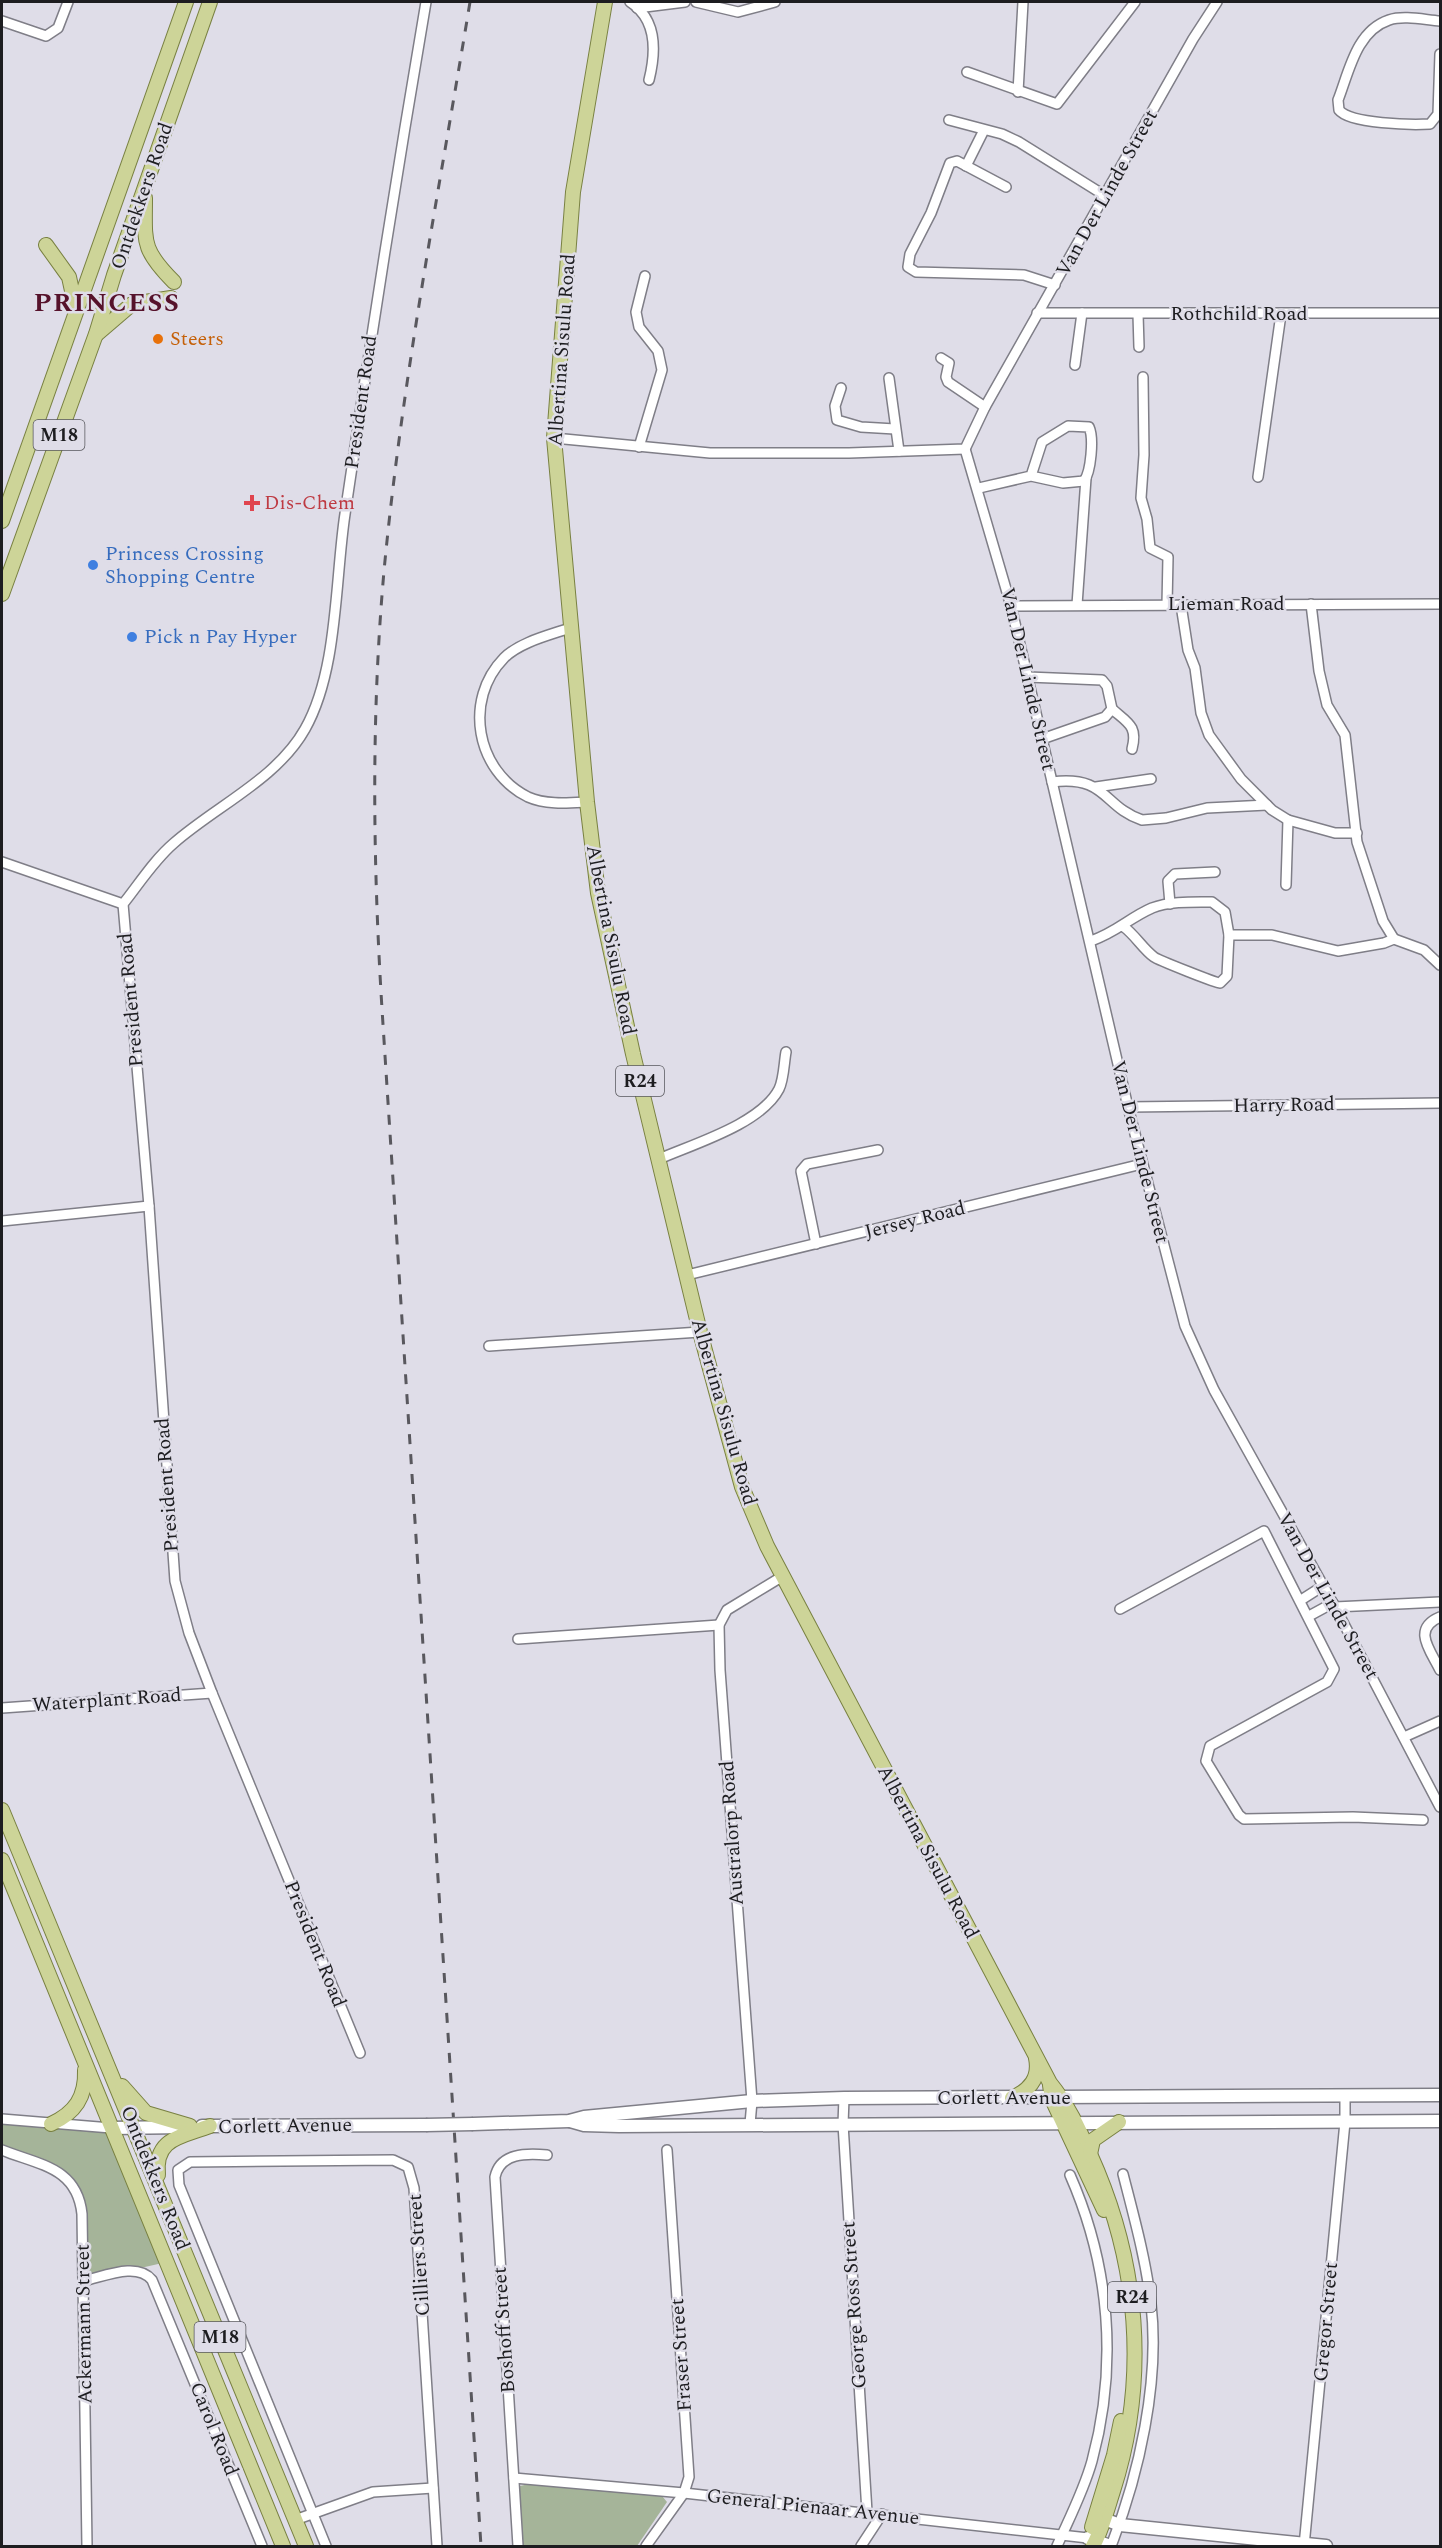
<svg xmlns="http://www.w3.org/2000/svg" width="1442" height="2548" font-family="Spectral,serif">
<style>
.green{fill:#a5b499}
.lines{fill:none;stroke-linecap:round;stroke-linejoin:round}
.street-casing{stroke:#7f7e87;stroke-width:12}
.secondary-casing{stroke:#7f7e87;stroke-width:15}
.primary-casing{stroke:#798142;stroke-width:16}
.street{stroke:#fff;stroke-width:9}
.secondary{stroke:#fff;stroke-width:12}
.primary{stroke:#cdd498;stroke-width:14}
.rail{stroke:#59585e;stroke-width:3;stroke-dasharray:10 10;stroke-linecap:butt}
.secondary-bridge-casing{stroke:#7f7e87;stroke-width:15;stroke-linecap:butt}
.secondary-bridge{stroke:#fff;stroke-width:12}
.food-dot{fill:#e8710a;stroke:#dfdde8;stroke-width:2}
.health-dot{fill:#e0444e;stroke:#dfdde8;stroke-width:2}
.shop-dot{fill:#3f7fe0;stroke:#dfdde8;stroke-width:2}
.labels{text-anchor:middle;dominant-baseline:central;stroke-width:5;stroke-linejoin:round;paint-order:stroke}
.shield{fill:#dfdde8;stroke:#57575c;stroke-width:1.5}
.shield-label{font-size:18px;font-weight:bold;fill:#1d1d20}
.street-label{font-size:20px;fill:#1d1d20;stroke:#dfdde8}
.food-label{font-size:20px;fill:#c56008;stroke:#dfdde8;text-anchor:start}
.health-label{font-size:20px;fill:#be3a42;stroke:#dfdde8;text-anchor:start}
.shop-label{font-size:20px;fill:#366cbe;stroke:#dfdde8;text-anchor:start}
.district-label{font-size:26px;font-weight:bold;letter-spacing:1.5px;fill:#56122b;stroke:#dfdde8}
</style>
<rect width="100%" height="100%" fill="#dfdde8"/>
<g class="green">
<path d="M2 2119 111 2128 167 2262 83 2281 82 2214 73 2184 2 2150Z"/>
<path d="M529 2484 662 2496 667 2502 637 2546H521L518 2494 520 2486Z"/>
</g>
<g class="lines">
<g class="street-casing">
<g id="street">
<path d="M630 2C657 19 656 52 649 80"/>
<path d="M696 2 738 12 775 2"/>
<path d="M637 8 685 2"/>
<path d="M2 21 46 36 58 28 68 2"/>
<path d="M1440 21C1425 20 1404 15 1389 20 1356 31 1349 72 1338 100L1339 110C1350 124 1412 125 1430 124L1438 114 1440 54"/>
<path d="M967 72 1057 104 1135 2"/>
<path d="M1018 92 1023 2"/>
<path d="M949 120 1002 134 1019 142 1104 195"/>
<path d="M966 166 984 130"/>
<path d="M1006 187 957 161 950 163 931 213 910 254 908 267 916 272 1024 275 1055 285"/>
<path d="M1037 313H1440"/>
<path d="M1138 314 1139 347"/>
<path d="M941 358 949 363 946 377 948 382 985 407"/>
<path d="M1075 365 1082 313"/>
<path d="M1143 377 1144 455 1141 498 1147 519 1150 548 1168 557 1167 605"/>
<path d="M889 378 899 451"/>
<path d="M841 388 835 406 837 420 861 427 895 429"/>
<path d="M554 438 710 453H849L965 449 985 407 1193 39 1217 2"/>
<path d="M639 447 662 370 658 351 639 327 636 312 645 276"/>
<path d="M965 449 1011 606 1128 1107 1185 1326 1214 1390 1335 1607 1440 1807"/>
<path d="M1258 477 1281 314"/>
<path d="M979 488 1031 476 1063 483 1084 481C1091 472 1094 438 1089 427L1068 426 1042 442 1031 476"/>
<path d="M1311 604 1319 671 1327 705 1345 735 1357 842 1383 921 1394 939"/>
<path d="M1077 605 1086 478"/>
<path d="M1181 605 1188 650 1195 668 1201 713 1209 735 1241 779 1272 810 1288 820 1335 833H1357"/>
<path d="M1011 606 1440 604"/>
<path d="M570 628C550 635 520 642 504 658 463 700 476 771 528 797 546 805 568 803 587 802"/>
<path d="M1028 677 1102 680 1107 686 1112 709 1105 717 1042 739"/>
<path d="M1112 709C1128 723 1138 726 1132 749"/>
<path d="M1052 782C1107 775 1103 807 1142 820L1166 818 1207 808 1267 805"/>
<path d="M1096 787 1151 779"/>
<path d="M2 862 123 904"/>
<path d="M1286 885 1288 820"/>
<path d="M1170 904 1168 881 1175 874 1215 872"/>
<path d="M1229 935H1272L1338 951 1384 943 1394 939 1424 950 1440 965"/>
<path d="M1091 941C1117 932 1129 918 1152 908 1170 901 1193 902 1212 902L1225 912 1229 935 1227 976 1220 983C1216 983 1158 960 1154 957 1143 949 1135 935 1124 927"/>
<path d="M1128 1107 1440 1103"/>
<path d="M659 1159C693 1144 761 1124 779 1089 784 1079 784 1062 786 1052"/>
<path d="M2 1221 149 1206"/>
<path d="M816 1244 801 1171 807 1164 878 1150"/>
<path d="M687 1275 1142 1164"/>
<path d="M489 1346 700 1332"/>
<path d="M1301 1600 1323 1586"/>
<path d="M1335 1607 1440 1602"/>
<path d="M1120 1609 1264 1531 1334 1669 1327 1682 1210 1746 1206 1761 1239 1815 1244 1819 1353 1817 1423 1820"/>
<path d="M1309 1616 1333 1603"/>
<path d="M1440 1617C1411 1629 1431 1651 1440 1670"/>
<path d="M518 1639 719 1625"/>
<path d="M2 1708 212 1693"/>
<path d="M1404 1737 1440 1721"/>
<path d="M360 2053 212 1693 189 1633 175 1581 149 1206 123 904C139 884 154 860 174 843 216 806 277 779 305 729 338 671 335 580 345 514 370 343 397 172 426 2"/>
<path d="M844 2098 843 2124 867 2512"/>
<path d="M2 2119 111 2128"/>
<path d="M750 2124 752 2101 720 1670 719 1625 727 1610 783 1576"/>
<path d="M2 2150C39 2165 77 2167 82 2214L87 2546"/>
<path d="M83 2281C103 2277 137 2261 152 2280L262 2546"/>
<path d="M514 2478 684 2493 1088 2538"/>
<path d="M295 2520 373 2492 433 2488"/>
<path d="M326 2546 179 2185 178 2170 190 2162 393 2160 408 2167 414 2188 437 2546"/>
<path d="M518 2546 495 2177C500 2153 526 2153 547 2155"/>
<path d="M646 2546 684 2493 689 2477 667 2150"/>
<path d="M861 2546 882 2514"/>
<path d="M1057 2546C1069 2519 1084 2490 1092 2461 1118 2365 1110 2266 1070 2175"/>
<path d="M1111 2546C1139 2475 1160 2381 1151 2304 1146 2260 1134 2217 1123 2174"/>
<path d="M1304 2546 1345 2122V2096"/>
</g>
</g>
<g class="secondary-casing">
<g id="secondary">
<path d="M570 2121 584 2125 619 2126 1440 2121"/>
<path d="M473 2124 569 2121 584 2117 752 2101 844 2098 1440 2095"/>
<path d="M202 2126 426 2125"/>
<path d="M111 2128 185 2127"/>
<path d="M1096 2516 1120 2525 1326 2546"/>
<path d="M1088 2538 1110 2546"/>
</g>
</g>
<g class="primary-casing">
<g id="primary">
<path d="M605 2 573 192 554 438 587 802 598 893 633 1054 700 1332 742 1487 767 1546 1050 2083C1068 2105 1079 2129 1090 2154 1139 2262 1149 2378 1113 2491 1107 2510 1102 2530 1093 2546"/>
<path d="M145 198C145 242 141 249 174 282"/>
<path d="M46 245 69 277 76 309"/>
<path d="M97 334 132 304 171 298"/>
<path d="M2 521 186 2"/>
<path d="M2 594 96 334 114 275 210 2"/>
<path d="M2 1810 306 2546"/>
<path d="M2 1860 283 2546"/>
<path d="M1050 2085 1052 2099 1104 2210"/>
<path d="M122 2086 146 2113 190 2126"/>
<path d="M1012 2098C1030 2090 1040 2078 1036 2058"/>
<path d="M51 2124C75 2113 86 2097 85 2070"/>
<path d="M1090 2154 1093 2140 1119 2122"/>
<path d="M158 2175C154 2138 181 2137 210 2126"/>
<path d="M1092 2527 1114 2455 1121 2421"/>
</g>
</g>
<use href="#street" class="street"/>
<use href="#secondary" class="secondary"/>
<use href="#primary" class="primary"/>
<path class="rail" d="M470 2C439 191 402 380 384 571 371 717 373 863 382 1009L481 2546"/>
<g class="secondary-bridge-casing">
<path id="secondary-bridge" d="M426 2125 473 2124"/>
</g>
<use href="#secondary-bridge" class="secondary-bridge"/>
</g>
<circle class="food-dot" cx="158" cy="339" r="6"/>
<path class="health-dot" d="M249 494h6v6h6v6h-6v6h-6v-6h-6v-6h6z"/>
<g class="shop-dot">
<circle cx="93" cy="565" r="6"/>
<circle cx="132" cy="637" r="6"/>
</g>
<g class="labels">
<g class="shield">
<rect x="33.5" y="420" width="51" height="30" rx="4.5"/>
<rect x="616" y="1066" width="48" height="30" rx="4.5"/>
<rect x="1108" y="2282" width="48" height="30" rx="4.5"/>
<rect x="194.5" y="2322" width="51" height="30" rx="4.5"/>
</g>
<g class="shield-label">
<text x="59" y="435">M18</text>
<text x="640" y="1081">R24</text>
<text x="1132" y="2297">R24</text>
<text x="220" y="2337">M18</text>
</g>
<g class="street-label">
<text transform="translate(1107 193) rotate(-61)">Van Der Linde Street</text>
<text transform="translate(142 196) rotate(-71)">Ontdekkers Road</text>
<text x="1239" y="314">Rothchild Road</text>
<text transform="translate(562 350) rotate(-86)">Albertina Sisulu Road</text>
<text transform="translate(361 402) rotate(-82)">President Road</text>
<text x="1226" y="604">Lieman Road</text>
<text transform="translate(1028 679) rotate(77)">Van Der Linde Street</text>
<text transform="translate(611 940) rotate(79)">Albertina Sisulu Road</text>
<text transform="translate(131 1000) rotate(-95)">President Road</text>
<text transform="translate(1284 1105) rotate(-1)">Harry Road</text>
<text transform="translate(1140 1152) rotate(76)">Van Der Linde Street</text>
<text transform="translate(915 1220) rotate(-14)">Jersey Road</text>
<text transform="translate(724 1412) rotate(74)">Albertina Sisulu Road</text>
<text transform="translate(167 1485) rotate(-94)">President Road</text>
<text transform="translate(1328 1596) rotate(61)">Van Der Linde Street</text>
<text transform="translate(107 1700) rotate(-4)">Waterplant Road</text>
<text transform="translate(732 1833) rotate(-94)">Australorp Road</text>
<text transform="translate(928 1852) rotate(62)">Albertina Sisulu Road</text>
<text transform="translate(315 1944) rotate(68)">President Road</text>
<text x="1004" y="2098">Corlett Avenue</text>
<text transform="translate(285 2126) rotate(-1)">Corlett Avenue</text>
<text transform="translate(155 2178) rotate(68)">Ontdekkers Road</text>
<text transform="translate(419 2255) rotate(-94)">Cilliers Street</text>
<text transform="translate(854 2305) rotate(-94)">George Ross Street</text>
<text transform="translate(1326 2322) rotate(-85)">Gregor Street</text>
<text transform="translate(84 2324) rotate(-91)">Ackermann Street</text>
<text transform="translate(504 2330) rotate(-94)">Boshoff Street</text>
<text transform="translate(681 2355) rotate(-94)">Fraser Street</text>
<text transform="translate(214 2429) rotate(68)">Carol Road</text>
<text transform="translate(813 2507) rotate(6)">General Pienaar Avenue</text>
</g>
<g class="food-label">
<text x="170" y="339">Steers</text>
</g>
<g class="health-label">
<text x="264" y="503">Dis-Chem</text>
</g>
<g class="shop-label">
<text x="105" y="554">Princess Crossing<tspan x="105" dy="23">Shopping Centre</tspan></text>
<text x="144" y="637">Pick n Pay Hyper</text>
</g>
<g class="district-label">
<text x="107" y="303">PRINCESS</text>
</g>
</g>
<rect width="1442" height="2548" fill="none" stroke="#1d1d20" stroke-width="6"/>
</svg>
